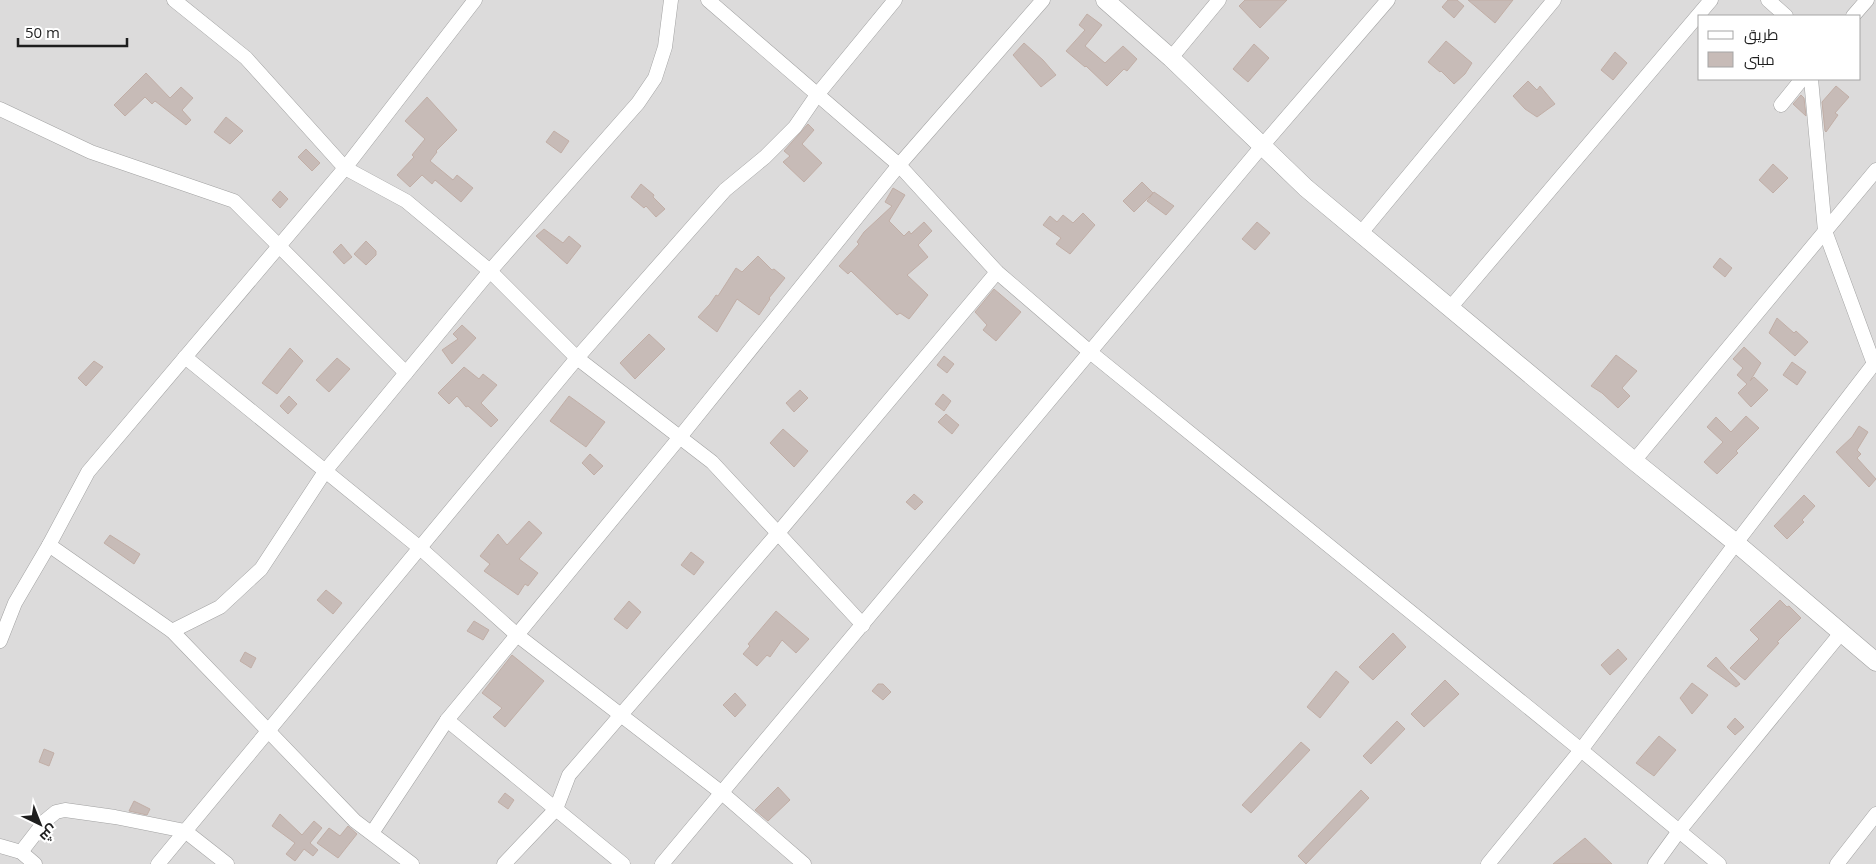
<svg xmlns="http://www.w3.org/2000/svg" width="1876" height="864" font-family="'Open Sans',Cairo,sans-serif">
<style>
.residential{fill:#dcdbdb;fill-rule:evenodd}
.building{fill:#c7bbb7;stroke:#c1aea6}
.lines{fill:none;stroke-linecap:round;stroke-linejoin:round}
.minor-casing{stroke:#a2a2a2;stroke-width:15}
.tertiary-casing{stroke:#a2a2a2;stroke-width:19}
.minor{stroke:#fff;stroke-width:14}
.tertiary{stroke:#fff;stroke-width:18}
</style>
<rect width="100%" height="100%" fill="#efeae4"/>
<path class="residential" d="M0 0H1876V864H0ZM1700 16H1860V79H1700Z"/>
<g class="building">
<path d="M1245 0H1287L1260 28 1239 6Z"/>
<path d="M1448 0H1457L1464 6 1454 18 1442 7Z"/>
<path d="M1468 0H1513L1495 23Z"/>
<path d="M1087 14 1102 25 1085 46 1105 63 1123 46 1137 59 1127 71 1124 69 1107 86 1086 66 1085 67 1066 51 1085 30 1079 25Z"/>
<path d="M1446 41 1472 63 1465 74 1454 84 1441 71 1440 72 1428 62Z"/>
<path d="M1024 43 1043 60 1056 75 1041 87 1013 55Z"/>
<path d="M1254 44 1269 58 1248 82 1233 69Z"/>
<path d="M1615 52 1627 63 1613 80 1601 70Z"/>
<path d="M146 73 170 98 181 87 193 98 182 110 191 120 186 125 155 101 152 104 145 97 125 116 114 105Z"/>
<path d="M1528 81 1537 90 1540 86 1555 104 1537 117 1525 109 1513 96Z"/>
<path d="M1836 86 1849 97 1835 113 1838 115 1826 132 1825 131 1822 102Z"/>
<path d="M1801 95 1804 98 1806 116 1793 104Z"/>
<path d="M427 97 457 130 436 151 437 152 430 161 453 180 457 175 473 188 461 202 435 180 432 184 422 175 410 187 397 175 414 157 412 155 425 139 405 121Z"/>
<path d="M226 117 243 131 230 144 214 132Z"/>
<path d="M808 124 814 130 802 144 822 163 804 182 783 162 790 156 784 151Z"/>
<path d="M554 131 569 141 561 153 546 142Z"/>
<path d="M306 149 320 163 312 171 298 157Z"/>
<path d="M1773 164 1788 178 1773 193 1759 180Z"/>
<path d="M1142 182 1153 193 1134 212 1123 201Z"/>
<path d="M641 184 654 195 653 197 665 209 656 217 646 206 644 208 631 197Z"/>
<path d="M893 188 905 195 889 221 904 236 909 231 911 234 924 222 932 231 918 245 928 257 907 275 928 295 909 319 900 313 897 315 851 271 848 274 839 266 859 244 857 242 864 232 892 206 885 202Z"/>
<path d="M280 191 288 199 280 208 272 200Z"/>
<path d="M1154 192 1174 206 1166 215 1147 201Z"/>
<path d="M1083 213 1095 225 1070 254 1056 244 1061 238 1043 225 1050 216 1057 222 1063 215 1073 223Z"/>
<path d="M1257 222 1270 233 1255 250 1242 239Z"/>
<path d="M544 229 563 243 569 236 581 246 567 264 536 236Z"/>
<path d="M366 241 376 251V255L366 265 354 254Z"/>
<path d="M341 244 352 257 344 264 333 252Z"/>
<path d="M758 256 772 270 774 269 785 278 769 298 770 299 759 315 737 299 717 332 698 317 710 304 716 295 718 296 736 268 742 272Z"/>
<path d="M1720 258 1732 268 1725 277 1713 267Z"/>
<path d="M994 289 1021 312 996 341 983 330 987 325 975 312Z"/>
<path d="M1777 318 1794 333 1796 331 1808 342 1795 356 1769 333Z"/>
<path d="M462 325 476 338 452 364 442 350 458 339 453 334Z"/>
<path d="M649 334 665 349 635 379 620 363Z"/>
<path d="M1744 347 1761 363 1750 381 1754 377 1768 390 1751 407 1738 393 1747 384 1737 375 1743 368 1733 359Z"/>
<path d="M290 348 303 361 277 394 262 383Z"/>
<path d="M1616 355 1637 371 1622 388 1630 396 1618 408 1602 393 1591 386Z"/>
<path d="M944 356 954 364 947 373 937 365Z"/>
<path d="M337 358 350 369 329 392 316 380Z"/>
<path d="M94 361 103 367 86 386 78 378Z"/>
<path d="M1792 362 1806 372 1797 385 1783 375Z"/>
<path d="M464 367 479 379 483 374 497 385 481 403 498 420 491 427 468 406 466 407 457 396 449 404 438 393Z"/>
<path d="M800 390 808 398 794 412 786 403Z"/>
<path d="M943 394 951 401 944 411 935 404Z"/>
<path d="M289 396 297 404 288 414 280 406Z"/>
<path d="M569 396 605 422 586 447 550 421Z"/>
<path d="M946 414 959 425 952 434 938 422Z"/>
<path d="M1746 416 1759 428 1736 451 1738 453 1717 474 1704 462 1723 442 1707 427 1716 417 1731 432Z"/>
<path d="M1859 426 1868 432 1857 450 1861 454 1857 458 1876 479 1869 487 1836 452 1852 437Z"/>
<path d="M783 429 808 451 794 467 770 443Z"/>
<path d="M590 454 603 466 594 475 582 463Z"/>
<path d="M914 494 923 502 915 510 906 502Z"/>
<path d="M1804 495 1815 506 1802 520 1804 522 1787 539 1774 526Z"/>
<path d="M529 521 542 533 519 559 538 573 528 586 525 584 518 595 484 571 490 564 480 556 498 534 507 545Z"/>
<path d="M110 535 140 554 134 564 104 543Z"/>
<path d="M691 552 704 562 694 575 681 565Z"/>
<path d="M326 590 342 603 333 614 317 600Z"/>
<path d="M1780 600 1787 607 1789 606 1801 618 1777 642 1779 643 1745 680 1730 668 1759 639 1750 630Z"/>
<path d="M629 601 641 612 627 629 614 619Z"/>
<path d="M776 611 809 639 796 653 782 640 770 657 767 655 757 666 743 654 750 646 748 644Z"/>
<path d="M474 621 489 630 483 640 467 631Z"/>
<path d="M1393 633 1406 647 1373 680 1359 667Z"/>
<path d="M1618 649 1627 659 1610 675 1601 665Z"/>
<path d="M245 652 256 658 251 668 240 661Z"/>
<path d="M512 655 544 681 505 727 493 717 502 708 482 693Z"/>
<path d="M1716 657 1740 684 1736 687 1707 666Z"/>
<path d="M1336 671 1349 682 1320 718 1307 707Z"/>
<path d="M1445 680 1459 694 1424 727 1411 714Z"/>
<path d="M1692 683 1708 695 1692 714 1680 698Z"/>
<path d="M878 684H883L891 692 883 700 872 691Z"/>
<path d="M735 693 746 705 735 717 723 705Z"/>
<path d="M1735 718 1744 727 1735 735 1727 727Z"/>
<path d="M1397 721 1405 729 1371 764 1363 756Z"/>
<path d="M1659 736 1676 750 1654 776 1636 763Z"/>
<path d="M1301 742 1310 750 1251 813 1242 805Z"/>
<path d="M44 749 54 753 49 766 39 762Z"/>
<path d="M778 787 790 800 768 821 755 810Z"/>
<path d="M1361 790 1369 798 1306 864 1298 856Z"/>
<path d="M505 793 514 800 508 809 498 802Z"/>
<path d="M134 801 150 809 147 815 129 811Z"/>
<path d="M280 814 302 835 314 821 322 828 310 843 318 850 313 856 304 849 295 861 286 854 295 843 272 826Z"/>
<path d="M348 826 357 834 338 858 317 843 329 828 340 836Z"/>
<path d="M1585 838 1612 864H1553Z"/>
</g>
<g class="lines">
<g class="minor-casing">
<g id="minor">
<path d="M174 0 246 58 345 168 406 201 490 271 577 358 712 462 863 625"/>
<path d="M708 0 899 165 997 272 1090 352 1581 750 1719 864"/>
<path d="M1768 0 1786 16"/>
<path d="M1853 16 1867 0"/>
<path d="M1171 58 1219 0"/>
<path d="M1811 79 1825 231 1874 364 1876 365"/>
<path d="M1781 105 1802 79"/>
<path d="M0 109 91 152 234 201 406 373"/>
<path d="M1361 233 1554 0"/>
<path d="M1450 308 1711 0"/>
<path d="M185 357 420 548 517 635 722 793 804 864"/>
<path d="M1634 461 1876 170"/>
<path d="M49 545 172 631 355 821 412 864"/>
<path d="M172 631 220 607 261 569 326 470 490 271 638 103 655 78 665 47 671 0"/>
<path d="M0 641 15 603 49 545 88 472 345 168 475 0"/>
<path d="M447 720 623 864"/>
<path d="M372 833 447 720 680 437 899 165 1043 0"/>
<path d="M0 846 21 852 35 864"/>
<path d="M21 852 45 821 56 812 65 810 115 817 185 831 227 864"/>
<path d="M158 864 577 358 725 190 765 157 795 127 817 95 895 0"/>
<path d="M504 864 556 809 569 775 778 533 997 272"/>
<path d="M662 864 1262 146 1388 0"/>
<path d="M1488 864 1581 750 1736 543 1876 361"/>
<path d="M1655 864 1679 831 1841 633"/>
<path d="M1837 864 1876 814"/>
</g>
</g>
<g class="tertiary-casing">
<path id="tertiary" d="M1105 0 1171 58 1306 188 1634 461 1736 543 1876 662"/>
</g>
<use href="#minor" class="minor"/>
<use href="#tertiary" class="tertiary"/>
</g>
<rect x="1698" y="15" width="162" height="65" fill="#ffffff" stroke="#a5a5a5"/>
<rect x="1708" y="31" width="25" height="8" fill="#ffffff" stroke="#a5a5a5"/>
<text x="1744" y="40" font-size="15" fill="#1e1e1e">طريق</text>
<rect x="1708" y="52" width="25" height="15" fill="#c7bbb7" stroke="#a5a5a5"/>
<text x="1744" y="65" font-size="15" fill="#1e1e1e">مبنى</text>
<g transform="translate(40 824) rotate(137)" stroke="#ffffff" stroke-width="4" paint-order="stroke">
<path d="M0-4L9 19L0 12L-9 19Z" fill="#1e1e1e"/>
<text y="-8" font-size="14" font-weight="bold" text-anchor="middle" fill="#1e1e1e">ش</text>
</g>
<path d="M18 38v8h109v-8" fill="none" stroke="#1e1e1e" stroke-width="2.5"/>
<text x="25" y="38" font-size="15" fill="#1e1e1e" stroke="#ffffff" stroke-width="4" paint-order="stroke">50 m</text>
</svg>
